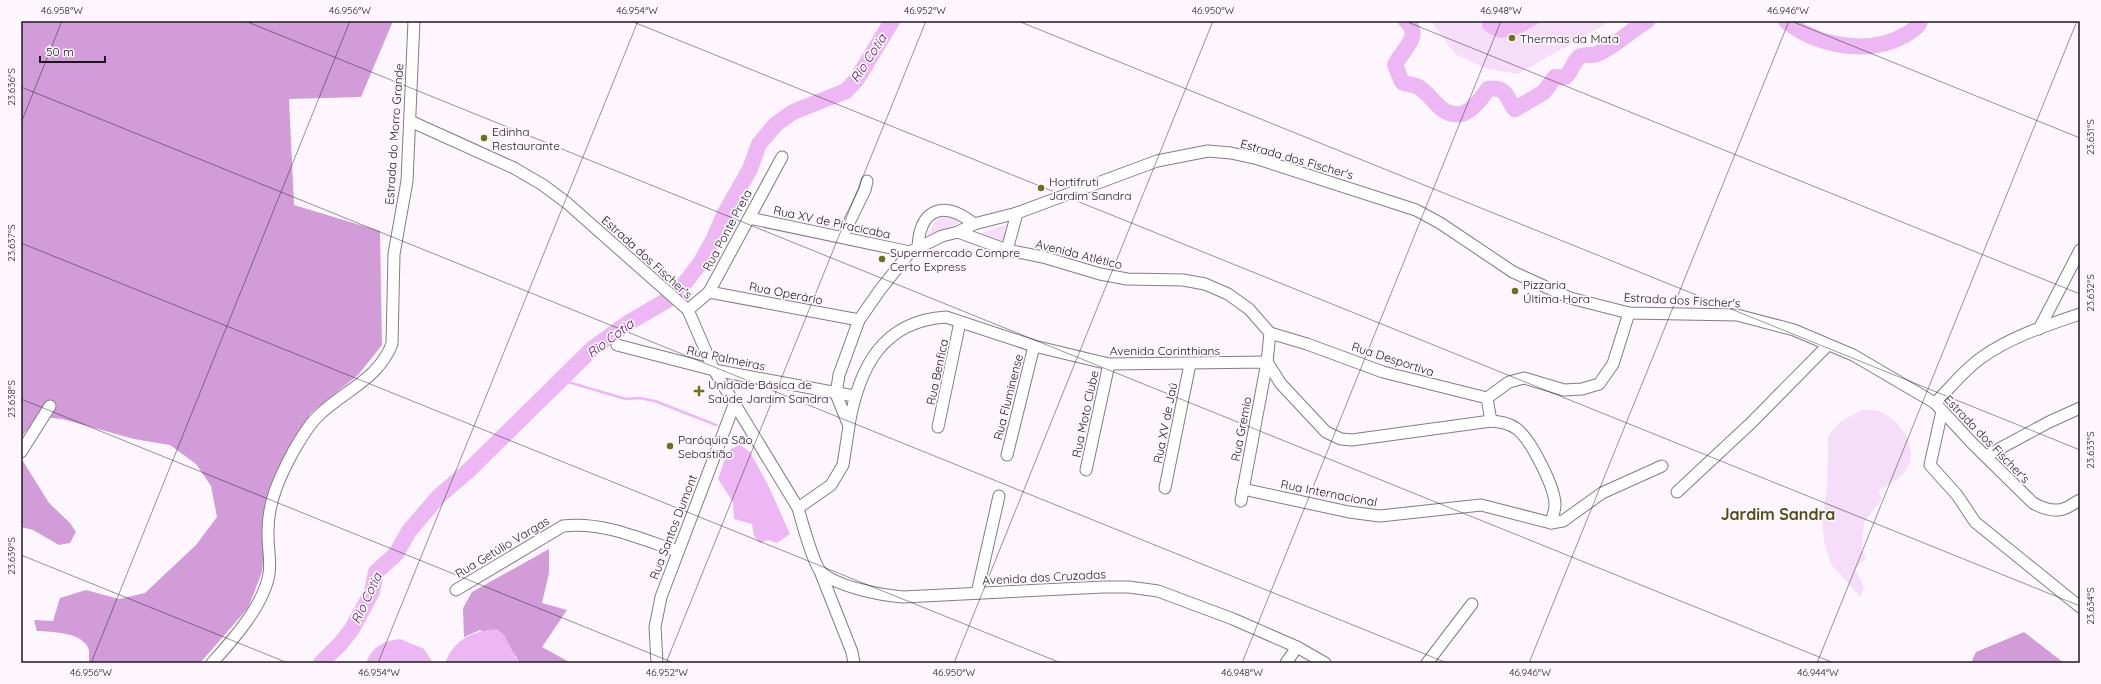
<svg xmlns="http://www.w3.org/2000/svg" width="2101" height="684" font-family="Quicksand,sans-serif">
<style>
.green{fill:#f6ddf9}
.forest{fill:#d19cd8}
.water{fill:#edb7f4}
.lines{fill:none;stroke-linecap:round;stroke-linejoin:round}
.stream{stroke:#edb7f4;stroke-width:2.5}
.river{stroke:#edb7f4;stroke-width:16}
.minor-casing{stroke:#857c86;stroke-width:13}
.minor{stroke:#fff;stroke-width:11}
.ticks{fill:none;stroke:#1b181c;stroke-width:1;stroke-opacity:0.45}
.poi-dot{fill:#6d7218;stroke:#fdf6fe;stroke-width:1.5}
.labels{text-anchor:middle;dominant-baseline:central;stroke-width:3.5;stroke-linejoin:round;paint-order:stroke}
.poi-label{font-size:12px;fill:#1b181c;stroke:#fdf6fe;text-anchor:start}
.street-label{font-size:12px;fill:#1b181c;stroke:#fdf6fe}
.water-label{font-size:13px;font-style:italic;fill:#4f0f58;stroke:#fdf6fe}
.district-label{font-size:16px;font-weight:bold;fill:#4d5015;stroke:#fdf6fe}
.neatline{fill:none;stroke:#1b181c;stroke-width:1.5}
.ticks-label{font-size:10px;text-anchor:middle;fill:#1b181c}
</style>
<rect width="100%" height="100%" fill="#fdf6fe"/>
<g class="green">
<path d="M1431 21H1611L1518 74 1487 69 1455 54Z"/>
<path d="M947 215 960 223 928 236C933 225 935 218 947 215Z"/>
<path d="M1007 224 1004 241 983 237 982 233Z"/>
<path d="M1862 410C1867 410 1874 409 1878 411 1898 418 1917 443 1909 465 1903 478 1890 484 1878 490L1882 499 1864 522 1862 551 1866 558 1855 569 1864 587 1860 597 1831 564 1824 542 1822 516 1827 490 1828 436 1841 421Z"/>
</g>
<g class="forest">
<path d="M21 21H393L361 97 289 99 294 205 380 231 382 345 358 375 311 413 271 484 262 572 248 608 200 663H89C89 659 89 654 89 650 84 632 52 632 37 631L34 620 53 621 60 598 86 590 119 599 145 593 196 545 217 517 211 486 196 464 170 445 134 439 62 419 43 417 26 431 21 438Z"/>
<path d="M21 458 49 503 70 523 76 532 70 543 59 545 33 530 21 527Z"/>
<path d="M549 549V573L542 603 567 610 542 647 571 663H519L516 656 480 630 464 637 463 608 472 592Z"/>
<path d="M2024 632 2064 663H1971L1976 652Z"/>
</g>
<g class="water">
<path d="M1483 21H1543C1522 32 1502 49 1482 27Z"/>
<path d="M740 445 750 452 768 485 790 534 777 543 768 540 760 543 754 536 752 524 734 519 733 502 718 479 728 450Z"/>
<path d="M497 629 504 635 519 663H445C454 639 473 631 497 629Z"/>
<path d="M400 639 424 649 433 663H366C372 647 383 641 400 639Z"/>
</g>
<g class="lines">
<path class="stream" d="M565 376 568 382 626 399 639 398 655 401 716 425"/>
<g class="river">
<path d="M1406 21C1424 36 1400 52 1395 65L1402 82C1408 85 1414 84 1420 88 1428 93 1434 103 1442 109 1463 124 1477 105 1488 89 1509 86 1506 100 1515 109L1544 92 1555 77H1565C1572 72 1573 62 1579 57 1584 54 1592 56 1597 54 1616 46 1629 31 1647 21"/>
<path d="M1786 21C1817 46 1869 56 1905 35 1910 32 1919 27 1920 21"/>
<path d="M321 663 341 643 352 629 372 592 376 572 396 554 409 531 439 496 467 472 593 348 628 323 669 299 685 283 701 262 713 240 725 213 750 169 759 144 776 124 793 112 846 91 857 79 892 21"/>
</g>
<g class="minor-casing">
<g id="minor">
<path d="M410 121 514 168 543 185 567 203 688 310 714 370 798 508 831 485 843 465 849 426 836 394 839 375 859 320 880 290 910 252 942 236 958 232 974 224 1017 213 1157 161 1208 151 1231 153 1258 159 1416 210 1440 223 1513 272 1570 298 1629 313 1737 315 1794 330 1853 355 1935 403 1972 443 2033 503C2042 508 2055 513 2066 508 2071 506 2075 502 2080 500"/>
<path d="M749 218 910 252"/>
<path d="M958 232 1007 250 1043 257 1100 274 1127 279 1183 280 1205 284 1228 294 1249 309 1270 333 1267 362 1241 501"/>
<path d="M842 237 865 190 867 181"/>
<path d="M918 247C920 208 944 200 974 224"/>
<path d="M1007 250 1017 213"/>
<path d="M709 292 859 320"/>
<path d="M688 310 709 292 782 157"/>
<path d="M2039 329 2080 250"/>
<path d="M1270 333 1307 344 1383 372 1487 398 1491 421"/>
<path d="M617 345 714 370 854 396"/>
<path d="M1487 398 1509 382 1524 378 1564 390 1582 389 1599 384 1613 364 1629 313"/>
<path d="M1935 403C1950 388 1964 370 1981 358 2010 337 2047 325 2080 314"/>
<path d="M1942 411 1930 465 1957 495 1975 522 2080 607"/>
<path d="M849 425C859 368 882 321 946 317L1034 346 1109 364 1267 362 1281 384 1326 432 1341 439 1352 440 1491 421C1501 422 1509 423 1517 429 1531 440 1555 487 1555 505 1555 511 1552 518 1551 523"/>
<path d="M938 427 960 322"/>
<path d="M21 452 50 406"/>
<path d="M1007 455 1034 346"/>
<path d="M1986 456 2049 422 2080 408"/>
<path d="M1086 470 1109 364"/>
<path d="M1165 488 1190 364"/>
<path d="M1243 489 1349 512 1380 516 1481 505 1551 523 1563 521 1602 493 1662 466"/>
<path d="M1677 492 1751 423 1828 345"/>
<path d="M798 508C801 519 814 565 821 572 838 587 880 595 903 597L1103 587H1129L1158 591 1233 619 1297 647 1325 663"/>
<path d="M820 571 852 652 854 663"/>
<path d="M456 590 563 526C602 521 641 539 677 551"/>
<path d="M977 593 999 496"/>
<path d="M212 663C232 641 264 605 269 574 271 561 268 548 268 535 267 504 279 478 293 452 300 440 307 427 317 417 343 391 378 380 392 344L394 254 407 181 414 21"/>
<path d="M657 663 655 627 661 597 734 405"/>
<path d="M1286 663 1297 647"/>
<path d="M1427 663 1472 604"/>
</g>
</g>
<use href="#minor" class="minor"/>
</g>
<path class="ticks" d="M245 21 1834 663M631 21 2080 606M1018 21 2080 450M1405 21 2080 294M1791 21 2080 138M21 87 1447 663M21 123 62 21M21 243 1061 663M21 399 674 663M21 555 288 663M91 663 350 21M378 663 638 21M666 663 926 21M954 663 1213 21M1242 663 1501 21M1529 663 1789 21M1817 663 2077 21"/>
<g class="poi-dot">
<circle cx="1512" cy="38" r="4"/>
<circle cx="484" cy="138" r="4"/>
<circle cx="1041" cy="188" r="4"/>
<circle cx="882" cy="259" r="4"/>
<circle cx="1515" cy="291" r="4"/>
<path d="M697 385h4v4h4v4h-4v4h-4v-4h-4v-4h4z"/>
<circle cx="670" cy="446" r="4"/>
</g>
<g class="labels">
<g class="poi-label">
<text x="1520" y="38">Thermas da Mata</text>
<text x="492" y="131">Edinha<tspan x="492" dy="14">Restaurante</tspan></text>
<text x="1049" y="181">Hortifruti<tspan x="1049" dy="14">Jardim Sandra</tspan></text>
<text x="890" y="252">Supermercado Compre<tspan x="890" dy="14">Certo Express</tspan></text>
<text x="1523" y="284">Pizzaria<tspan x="1523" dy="14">Última Hora</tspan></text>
<text x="708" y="384">Unidade Básica de<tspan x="708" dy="14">Saúde Jardim Sandra</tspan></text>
<text x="678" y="439">Paróquia São<tspan x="678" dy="14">Sebastião</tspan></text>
</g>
<g class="street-label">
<text transform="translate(394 134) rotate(-86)">Estrada do Morro Grande</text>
<text transform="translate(1297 159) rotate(16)">Estrada dos Fischer's</text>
<text transform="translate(832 222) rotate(12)">Rua XV de Piracicaba</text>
<text transform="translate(727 230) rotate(-62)">Rua Ponte Preta</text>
<text transform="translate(1079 254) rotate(14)">Avenida Atlético</text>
<text transform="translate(647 257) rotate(42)">Estrada dos Fischer's</text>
<text transform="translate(786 293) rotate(11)">Rua Operário</text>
<text transform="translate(1682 300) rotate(3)">Estrada dos Fischer's</text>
<text x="1165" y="350">Avenida Corinthians</text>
<text transform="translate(726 358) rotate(12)">Rua Palmeiras</text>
<text transform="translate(1393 359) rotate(18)">Rua Desportiva</text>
<text transform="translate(937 372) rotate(-78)">Rua Benfica</text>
<text transform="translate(1008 397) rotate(-76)">Rua Fluminense</text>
<text transform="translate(1085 414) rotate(-78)">Rua Moto Clube</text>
<text transform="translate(1165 423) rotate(-79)">Rua XV de Jaú</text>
<text transform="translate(1241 429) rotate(-79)">Rua Gremio</text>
<text transform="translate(1987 439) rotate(46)">Estrada dos Fischer's</text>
<text transform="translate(1329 493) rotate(11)">Rua Internacional</text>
<text transform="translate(673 527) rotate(-69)">Rua Santos Dumont</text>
<text transform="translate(502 547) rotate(-31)">Rua Getúlio Vargas</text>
<text transform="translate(1044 577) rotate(-3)">Avenida das Cruzadas</text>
</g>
<g class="water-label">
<text transform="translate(868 58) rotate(-57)">Rio Cotia</text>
<text transform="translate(610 338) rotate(-37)">Rio Cotia</text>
<text transform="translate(366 598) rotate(-65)">Rio Cotia</text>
</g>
<g class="district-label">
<text x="1778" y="514">Jardim Sandra</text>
</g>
</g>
<rect width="2101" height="684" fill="none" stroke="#fdf6fe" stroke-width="44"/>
<path d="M40 56v6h65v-6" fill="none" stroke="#1b181c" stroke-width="2"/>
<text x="46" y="56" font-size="12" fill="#1b181c" stroke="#fdf6fe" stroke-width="3" paint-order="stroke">50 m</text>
<rect x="22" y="22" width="2057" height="640" class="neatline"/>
<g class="ticks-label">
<text x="62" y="14">46.958°W</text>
<text x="350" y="14">46.956°W</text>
<text x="637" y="14">46.954°W</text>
<text x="925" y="14">46.952°W</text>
<text x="1213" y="14">46.950°W</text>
<text x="1501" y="14">46.948°W</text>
<text x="1788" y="14">46.946°W</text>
<text transform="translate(11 87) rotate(-90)" y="4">23.636°S</text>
<text transform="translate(2090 137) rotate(-90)" y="4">23.631°S</text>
<text transform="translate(11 243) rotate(-90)" y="4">23.637°S</text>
<text transform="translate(2090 293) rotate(-90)" y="4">23.632°S</text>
<text transform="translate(11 399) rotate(-90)" y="4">23.638°S</text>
<text transform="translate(2090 450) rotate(-90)" y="4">23.633°S</text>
<text transform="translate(11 556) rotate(-90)" y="4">23.639°S</text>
<text transform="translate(2090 606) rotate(-90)" y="4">23.634°S</text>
<text x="91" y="676">46.956°W</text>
<text x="379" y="676">46.954°W</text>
<text x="667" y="676">46.952°W</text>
<text x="954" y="676">46.950°W</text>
<text x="1242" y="676">46.948°W</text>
<text x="1530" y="676">46.946°W</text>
<text x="1818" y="676">46.944°W</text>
</g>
</svg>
